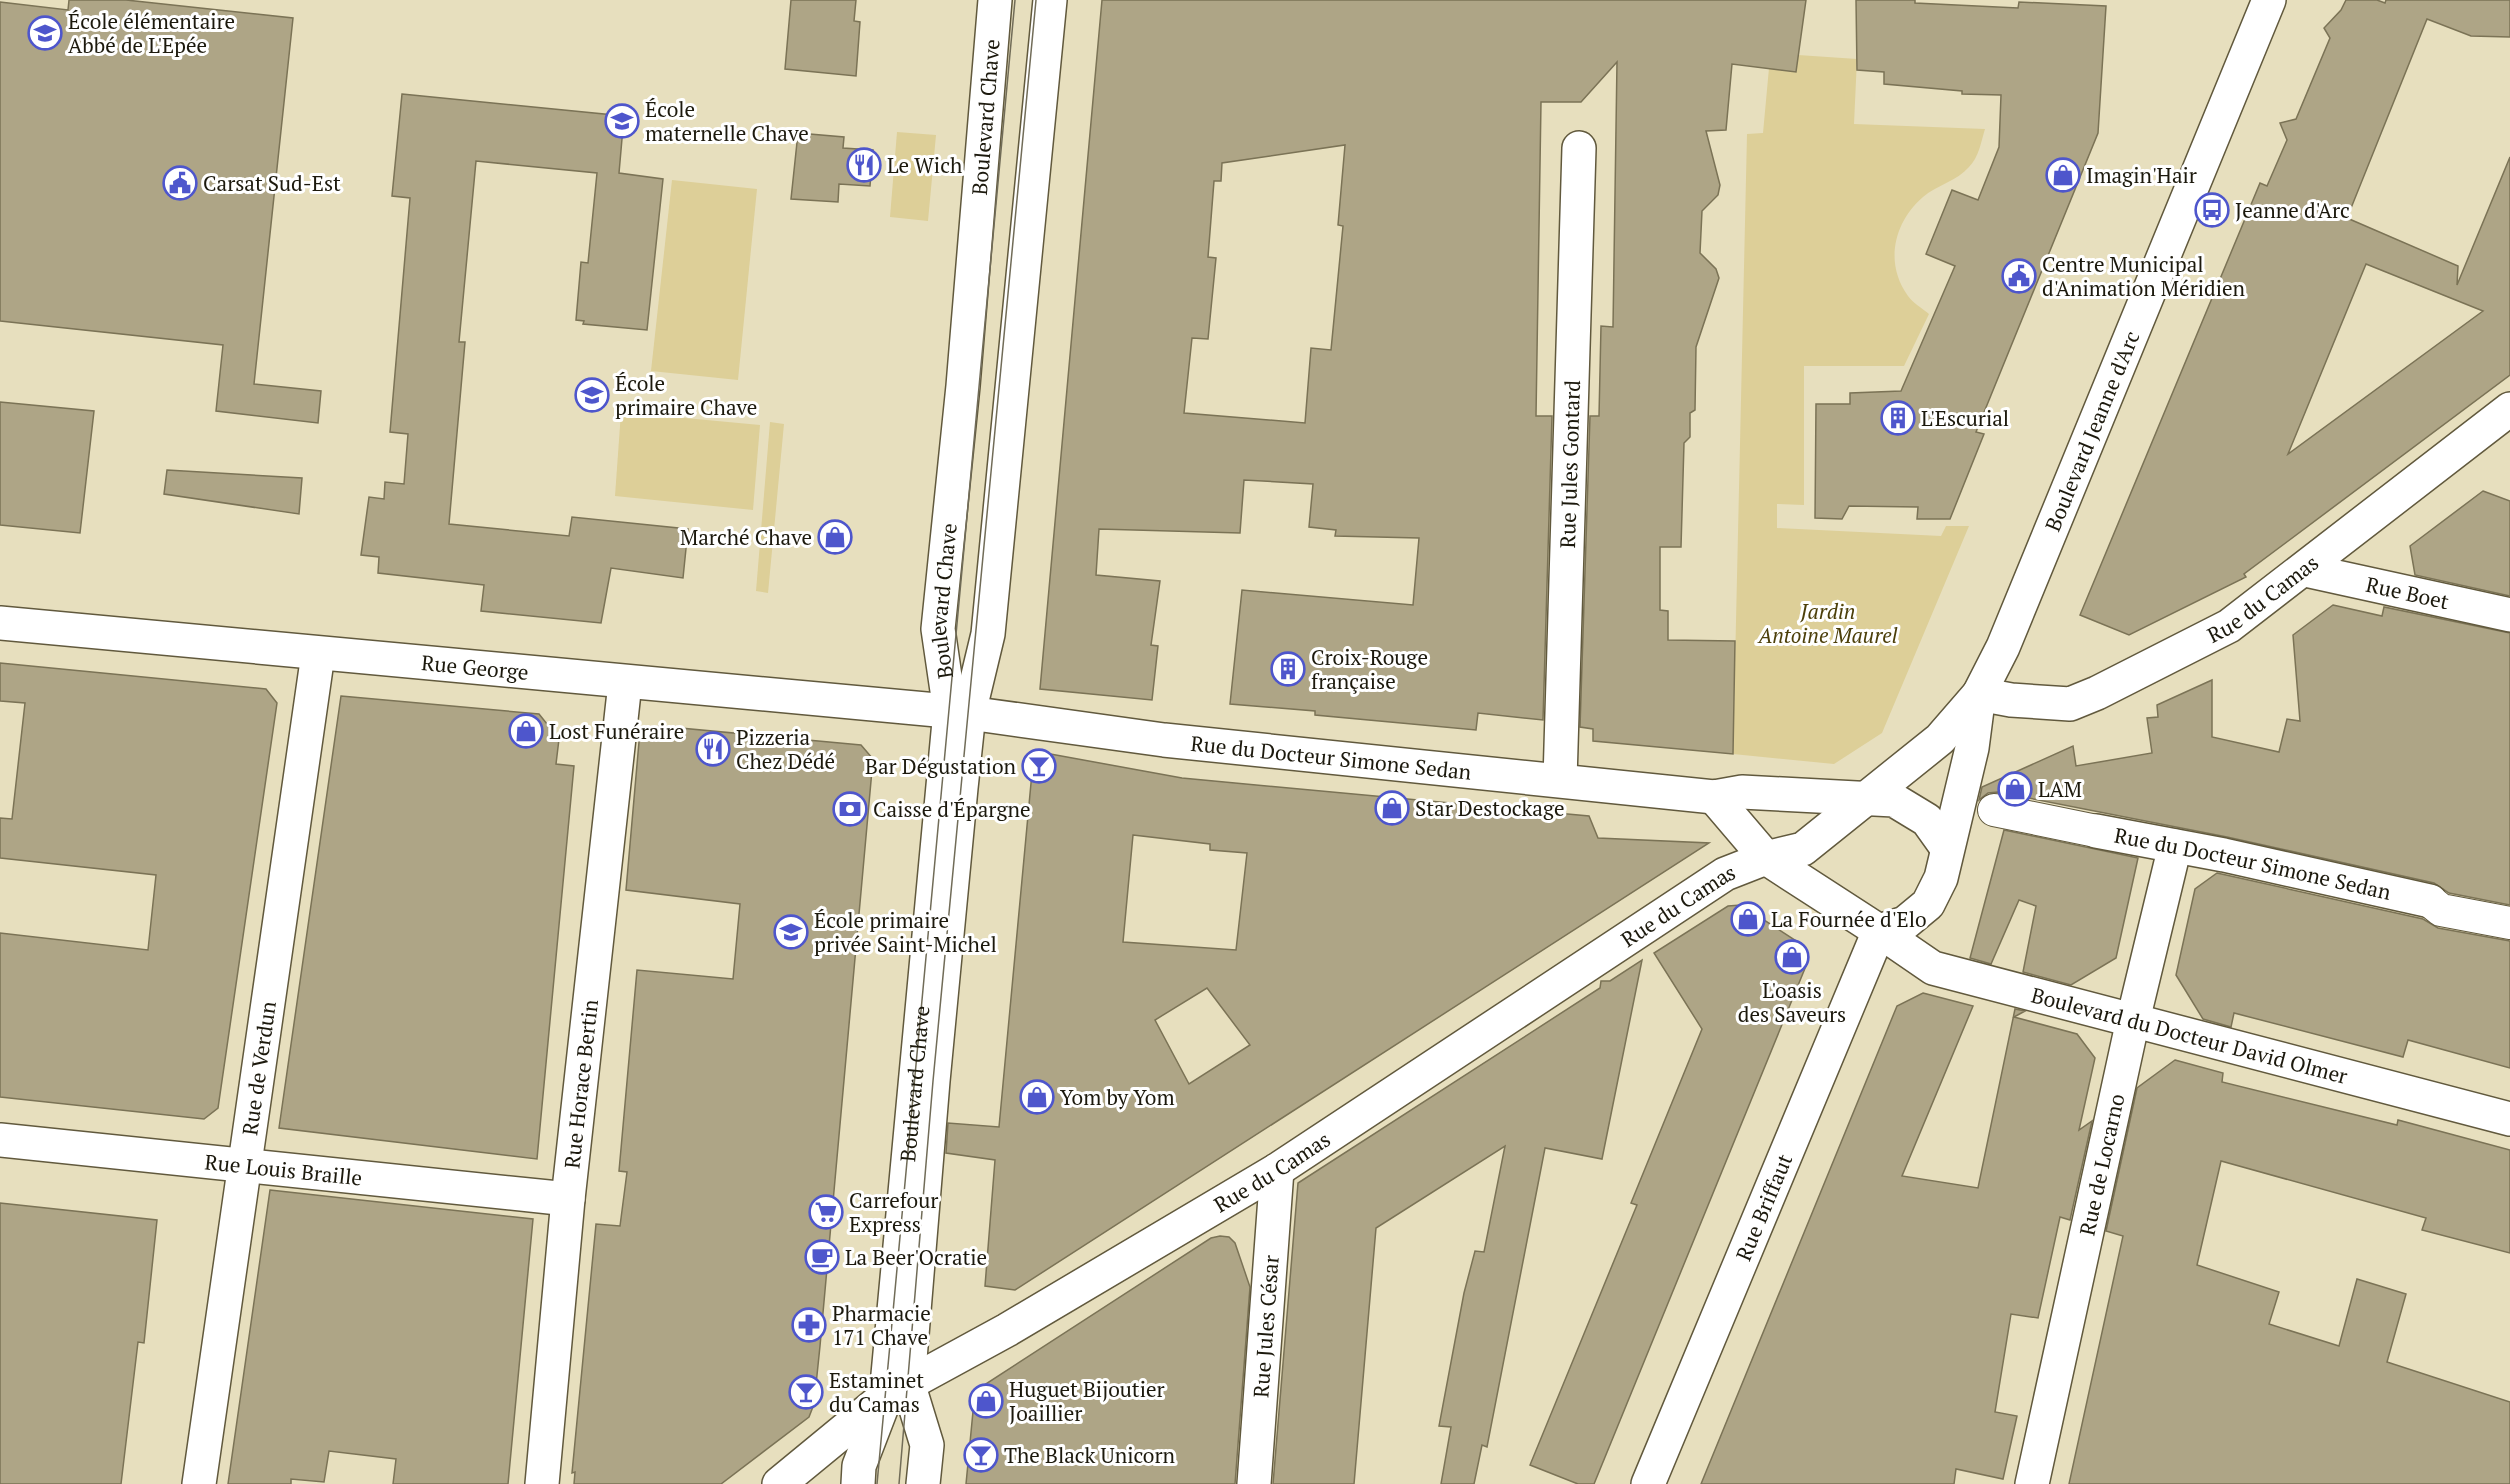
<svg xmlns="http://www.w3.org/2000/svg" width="2510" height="1484" font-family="'PT Serif',serif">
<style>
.green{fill:#ddcf98}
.building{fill:#aea586;stroke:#7b7356;stroke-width:1.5;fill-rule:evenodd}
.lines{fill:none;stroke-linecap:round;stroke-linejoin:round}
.pedestrian-casing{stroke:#61593d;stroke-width:34}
.minor-casing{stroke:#61593d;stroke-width:36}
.tertiary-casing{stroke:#61593d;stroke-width:36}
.pedestrian{stroke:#fff;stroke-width:32}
.minor{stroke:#fff;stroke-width:33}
.tertiary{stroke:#fff;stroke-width:33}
.tram{stroke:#716c58;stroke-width:1.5}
.labels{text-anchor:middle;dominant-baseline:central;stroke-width:6;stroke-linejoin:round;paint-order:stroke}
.poi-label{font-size:21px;fill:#1c190d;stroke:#fff;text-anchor:start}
.street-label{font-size:21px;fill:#1c190d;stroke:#fff}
.park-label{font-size:21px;font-style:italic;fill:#4c3f0a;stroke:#fff}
</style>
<rect width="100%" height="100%" fill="#e7dfbe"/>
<g class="green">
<path d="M1798 55 1857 59 1854 124 1985 129C1981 142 1979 157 1969 167 1957 181 1937 185 1923 197 1894 222 1884 263 1908 296 1913 303 1922 308 1929 314L1904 366H1804V505L1777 504V528L1941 536 1946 526H1969L1882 733 1834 764 1733 754 1747 134 1763 133 1769 68 1796 72Z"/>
<path d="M897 132 936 135 928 221 890 217Z"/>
<path d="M672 180 757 189 738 380 651 371Z"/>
<path d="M621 412 760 425 753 510 615 496Z"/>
<path d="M770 422 784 424 768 593 756 591Z"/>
</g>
<g class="building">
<path d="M69 0H126L293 18 254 384 321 391 318 423 216 411 223 345 0 321V2L68 10Z"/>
<path d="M791 0H856L854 21 860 22 856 76 785 69Z"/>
<path d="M1102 0H1806L1796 72 1732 64 1726 130 1706 131 1720 185 1718 195 1702 211 1700 253 1716 269 1719 278 1696 347 1695 410 1690 413V437L1684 443 1681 547H1660V610L1668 611V640L1735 641 1733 754 1593 741V729L1580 727 1590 416H1599L1601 326 1613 327 1617 62 1581 102H1541L1536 416H1552L1543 720 1478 713 1476 730 1315 715V711L1230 704 1242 590 1413 605 1419 538 1335 536 1336 530 1309 527 1313 484 1244 480 1240 533 1099 529 1096 575 1160 581 1151 645 1158 646 1152 700 1040 689ZM1345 145 1338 225 1343 226 1331 350 1311 348 1305 423 1184 413 1192 338 1208 339 1216 258 1208 257 1214 181H1221L1222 163Z"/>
<path d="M1856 0H1915V3L2018 8 2019 2 2106 6 2098 133 1976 432 1984 434 1950 519H1917L1918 507 1849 506 1842 519 1815 518 1816 404H1850V393L1901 391 1955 266 1926 254 1952 190 1978 200 1999 147 2001 95 1962 94V91L1884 84V72L1857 70Z"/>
<path d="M2346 0H2377L2385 3 2386 0H2510V37L2471 36 2427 19 2347 218 2458 266 2457 285 2510 157V375L2244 574 2246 577 2129 635 2080 615 2260 183 2267 186 2287 140 2280 123 2296 119 2330 38 2324 28 2341 10ZM2366 264 2483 311 2288 454Z"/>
<path d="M402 94 624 116 619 173 663 179 647 330 583 324 584 321 576 320 581 262 588 263 597 173 476 161 459 342H465L449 524 569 536 572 517 688 529 683 578 611 568 601 623 481 611 484 585 378 573 379 557 361 555 369 497 384 499 385 482 404 484 408 434 390 432 410 198 392 196Z"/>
<path d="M798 133 844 137 843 148 873 150 870 186 839 184 838 202 791 199Z"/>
<path d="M0 402 94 411 80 533 0 525Z"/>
<path d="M167 470 302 478 299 514 164 494Z"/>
<path d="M2483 491 2510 501V596L2415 575 2410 546Z"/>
<path d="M2333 605 2382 616 2384 607 2510 633V905L2449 893 2434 883 2227 837 1998 792 1988 793 1979 800 1982 787 2073 746 2076 766 2152 753 2147 718 2158 717 2157 705 2212 680V737L2279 752 2287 719 2300 721 2293 635Z"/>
<path d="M0 663 266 689 277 703 218 1108 204 1119 0 1097V933L148 950 156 875 0 858V818L12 819 25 703 0 701Z"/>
<path d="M341 696 539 714 559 739 556 764 574 766 537 1159 279 1128Z"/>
<path d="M659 726 861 745 873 759 820 1346 814 1404 809 1417 721 1484H574L575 1472 572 1473 596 1224 620 1226 627 1172 619 1171 637 970 733 979 740 904 626 890 639 742Z"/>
<path d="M1034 751 1182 778 1589 816 1598 838 1709 843 1015 1290 985 1286 995 1160 946 1153 948 1123 999 1127ZM1133 835 1210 844V850L1247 853 1236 950 1123 942ZM1207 988 1250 1045 1189 1084 1155 1020Z"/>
<path d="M2004 830 2138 858 2116 958 2071 985 2023 972 2036 906 2019 900 1991 964 1970 958Z"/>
<path d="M2217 873 2423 919 2438 928 2510 941V1068L2408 1040 2403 1057 2234 1013 2231 1027 2203 1019 2176 975 2195 889Z"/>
<path d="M1741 905 1804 946 1808 961 1594 1484H1578L1530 1465 1637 1205 1631 1203 1702 1029 1654 953 1728 906Z"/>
<path d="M1642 960 1602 1159 1545 1148 1487 1447 1482 1445 1474 1484H1441L1451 1427 1439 1426 1464 1293 1475 1251 1484 1252 1505 1146 1376 1228 1354 1484H1273L1298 1183 1600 988 1601 981H1610Z"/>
<path d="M1923 993 1973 1006 1902 1176 1978 1188 2015 1009 2025 1011 2014 1017 2077 1034 2095 1058 2079 1130 2092 1121 2070 1220 2060 1217 2038 1318 2011 1314 1995 1412 2017 1416 2003 1479 1956 1469 1954 1484H1701L1897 1006Z"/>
<path d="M2175 1060 2223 1073 2222 1082 2397 1125 2398 1120 2510 1150V1253L2422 1230 2426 1218 2221 1161 2197 1265 2279 1292 2269 1324 2339 1346 2357 1279 2406 1294 2387 1362 2510 1402V1484H2069L2123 1236 2106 1231 2137 1088Z"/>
<path d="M270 1190 533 1219 508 1484H393L396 1459 329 1451 324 1482 291 1479V1484H228Z"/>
<path d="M0 1203 157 1220 144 1343 138 1342 121 1484H0Z"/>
<path d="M1220 1236 1229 1237 1235 1243 1250 1287 1235 1484H966L975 1391 1211 1238Z"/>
</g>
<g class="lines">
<g class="pedestrian-casing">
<g id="pedestrian">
<path d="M1994 810 2096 831"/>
<path d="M2430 901 2441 910 2510 923"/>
</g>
</g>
<g class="minor-casing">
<g id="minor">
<path id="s1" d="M2305 570 2510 615"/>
<path id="s2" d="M1979 694 2011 700 2070 704 2097 693 2229 626 2510 409"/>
<path id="s3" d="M950 711 938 629 963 386 995 0"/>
<path id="s4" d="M1560 780 1579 148"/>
<path id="s5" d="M2096 831 2224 855 2430 901"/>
<path id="s6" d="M0 1140 568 1199"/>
<path id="s7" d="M199 1484 318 654"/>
<path id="s8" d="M542 1484 568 1199 625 683"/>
<path d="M858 1484 859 1466 886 1396"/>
<path d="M923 1484 927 1445 908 1383 933 1081 961 788 969 713 988 634 1050 0"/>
<path id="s9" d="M1254 1484 1277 1170"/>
<path id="s10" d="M1648 1484 1879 931 1933 968 2510 1119"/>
<path id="s11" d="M2032 1484 2133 1020 2175 846"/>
</g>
</g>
<g class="tertiary-casing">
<g id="tertiary">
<path id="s12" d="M0 623 969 713 1164 740 1714 797 1742 792 1894 800 1927 820 1947 848"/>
<path d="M1714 797 1766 858 1879 931 1905 923 1928 904 1941 878 1972 748 1979 694"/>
<path d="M886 1396 950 711"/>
<path id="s13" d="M779 1484 886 1396 1007 1330 1277 1170 1725 874 1766 858 1803 849 1940 739 1979 694 2003 647 2269 0"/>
</g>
</g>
<use href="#pedestrian" class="pedestrian"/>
<use href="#minor" class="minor"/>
<use href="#tertiary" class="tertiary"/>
<g class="tram">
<path id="s14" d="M877 1484 1015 0"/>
<path d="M899 1484 933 1081 1036 0"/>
</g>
</g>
<defs>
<g id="school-ring" transform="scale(1.725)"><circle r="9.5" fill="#fff" stroke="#4e56cc" stroke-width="1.5"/><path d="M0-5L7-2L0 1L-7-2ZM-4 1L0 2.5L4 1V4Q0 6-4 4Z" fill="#4e56cc"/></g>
<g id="restaurant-ring" transform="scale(1.725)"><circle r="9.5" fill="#fff" stroke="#4e56cc" stroke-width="1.5"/><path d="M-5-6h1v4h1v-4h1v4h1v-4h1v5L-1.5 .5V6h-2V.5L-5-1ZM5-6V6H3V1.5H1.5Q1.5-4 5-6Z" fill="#4e56cc"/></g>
<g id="shop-ring" transform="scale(1.725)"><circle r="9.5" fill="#fff" stroke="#4e56cc" stroke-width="1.5"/><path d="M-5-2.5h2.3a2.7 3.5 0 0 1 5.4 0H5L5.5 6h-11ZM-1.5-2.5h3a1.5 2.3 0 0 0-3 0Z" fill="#4e56cc"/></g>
<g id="civic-ring" transform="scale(1.725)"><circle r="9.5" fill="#fff" stroke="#4e56cc" stroke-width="1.5"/><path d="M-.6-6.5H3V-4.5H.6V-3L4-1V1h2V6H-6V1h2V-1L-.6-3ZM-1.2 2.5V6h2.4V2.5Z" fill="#4e56cc"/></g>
<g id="bus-ring" transform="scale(1.725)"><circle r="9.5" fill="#fff" stroke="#4e56cc" stroke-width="1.5"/><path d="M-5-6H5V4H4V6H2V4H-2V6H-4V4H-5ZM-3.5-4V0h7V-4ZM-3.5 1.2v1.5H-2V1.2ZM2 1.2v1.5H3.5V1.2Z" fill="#4e56cc"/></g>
<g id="building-ring" transform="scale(1.725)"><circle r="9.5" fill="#fff" stroke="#4e56cc" stroke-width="1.5"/><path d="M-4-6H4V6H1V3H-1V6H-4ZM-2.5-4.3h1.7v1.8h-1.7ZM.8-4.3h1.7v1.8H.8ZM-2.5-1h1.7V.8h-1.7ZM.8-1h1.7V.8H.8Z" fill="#4e56cc"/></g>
<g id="bar-ring" transform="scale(1.725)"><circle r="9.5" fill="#fff" stroke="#4e56cc" stroke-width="1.5"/><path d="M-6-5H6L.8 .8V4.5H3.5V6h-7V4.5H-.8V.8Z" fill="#4e56cc"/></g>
<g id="bank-ring" transform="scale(1.725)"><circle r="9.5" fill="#fff" stroke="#4e56cc" stroke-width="1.5"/><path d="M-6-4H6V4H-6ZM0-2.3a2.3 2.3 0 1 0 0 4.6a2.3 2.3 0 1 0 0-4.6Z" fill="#4e56cc"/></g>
<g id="supermarket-ring" transform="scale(1.725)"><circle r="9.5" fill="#fff" stroke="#4e56cc" stroke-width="1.5"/><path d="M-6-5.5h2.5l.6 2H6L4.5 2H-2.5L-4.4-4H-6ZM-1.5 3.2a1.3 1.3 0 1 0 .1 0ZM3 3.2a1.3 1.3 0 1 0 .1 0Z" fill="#4e56cc"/></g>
<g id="cafe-ring" transform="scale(1.725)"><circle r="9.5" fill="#fff" stroke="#4e56cc" stroke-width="1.5"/><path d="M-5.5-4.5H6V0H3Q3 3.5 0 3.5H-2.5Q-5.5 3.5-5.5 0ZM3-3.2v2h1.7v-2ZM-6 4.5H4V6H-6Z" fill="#4e56cc"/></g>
<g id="pharmacy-ring" transform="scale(1.725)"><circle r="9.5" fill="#fff" stroke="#4e56cc" stroke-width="1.5"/><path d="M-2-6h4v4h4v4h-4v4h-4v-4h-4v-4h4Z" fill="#4e56cc"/></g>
</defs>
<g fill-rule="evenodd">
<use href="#school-ring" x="45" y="33"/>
<use href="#school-ring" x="622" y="121"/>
<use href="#restaurant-ring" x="864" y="165"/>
<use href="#shop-ring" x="2063" y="175"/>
<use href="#civic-ring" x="180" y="183"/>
<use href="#bus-ring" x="2212" y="210"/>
<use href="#civic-ring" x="2019" y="276"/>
<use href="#school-ring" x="592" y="395"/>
<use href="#building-ring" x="1898" y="418"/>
<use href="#shop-ring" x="835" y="537"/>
<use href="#building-ring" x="1288" y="669"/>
<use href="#shop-ring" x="526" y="731"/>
<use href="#restaurant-ring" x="713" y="749"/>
<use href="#bar-ring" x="1039" y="766"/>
<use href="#shop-ring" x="2015" y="789"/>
<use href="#shop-ring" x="1392" y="808"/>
<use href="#bank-ring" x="850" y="809"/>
<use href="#shop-ring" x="1748" y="919"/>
<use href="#school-ring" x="791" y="932"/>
<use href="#shop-ring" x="1792" y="957"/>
<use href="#shop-ring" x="1037" y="1097"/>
<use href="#supermarket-ring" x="826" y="1212"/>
<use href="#cafe-ring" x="822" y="1257"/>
<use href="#pharmacy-ring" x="809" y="1325"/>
<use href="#bar-ring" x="806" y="1392"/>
<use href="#shop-ring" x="986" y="1401"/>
<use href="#bar-ring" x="981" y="1455"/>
</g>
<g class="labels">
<g class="poi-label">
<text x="68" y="21">École élémentaire<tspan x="68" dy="24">Abbé de L'Epée</tspan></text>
<text x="645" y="109">École<tspan x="645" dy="24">maternelle Chave</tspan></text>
<text x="887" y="165">Le Wich</text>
<text x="2086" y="175">Imagin'Hair</text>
<text x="203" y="183">Carsat Sud-Est</text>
<text x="2235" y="210">Jeanne d'Arc</text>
<text x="2042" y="264">Centre Municipal<tspan x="2042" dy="24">d'Animation Méridien</tspan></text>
<text x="615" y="383">École<tspan x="615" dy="24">primaire Chave</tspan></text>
<text x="1921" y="418">L'Escurial</text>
<text x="812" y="537" text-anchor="end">Marché Chave</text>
<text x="1311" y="657">Croix-Rouge<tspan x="1311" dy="24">française</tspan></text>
<text x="549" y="731">Lost Funéraire</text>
<text x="736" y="737">Pizzeria<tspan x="736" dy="24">Chez Dédé</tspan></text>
<text x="1016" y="766" text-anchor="end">Bar Dégustation</text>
<text x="2038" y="789">LAM</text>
<text x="1415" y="808">Star Destockage</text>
<text x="873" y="809">Caisse d'Épargne</text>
<text x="1771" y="919">La Fournée d'Elo</text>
<text x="814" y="920">École primaire<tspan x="814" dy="24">privée Saint-Michel</tspan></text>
<text x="1792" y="990" text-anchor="middle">L'oasis<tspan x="1792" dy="24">des Saveurs</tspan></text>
<text x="1060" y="1097">Yom by Yom</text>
<text x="849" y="1200">Carrefour<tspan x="849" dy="24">Express</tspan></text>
<text x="845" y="1257">La Beer'Ocratie</text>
<text x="832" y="1313">Pharmacie<tspan x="832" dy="24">171 Chave</tspan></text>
<text x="829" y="1380">Estaminet<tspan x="829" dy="24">du Camas</tspan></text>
<text x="1009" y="1389">Huguet Bijoutier<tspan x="1009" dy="24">Joaillier</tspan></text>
<text x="1004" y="1455">The Black Unicorn</text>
</g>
<g class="street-label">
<text stroke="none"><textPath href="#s3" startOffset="597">Boulevard Chave</textPath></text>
<text stroke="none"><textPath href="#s13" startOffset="1731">Boulevard Jeanne d'Arc</textPath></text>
<text stroke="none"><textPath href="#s4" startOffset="316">Rue Jules Gontard</textPath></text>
<text stroke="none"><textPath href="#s1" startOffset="105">Rue Boet</textPath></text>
<text stroke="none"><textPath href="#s2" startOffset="312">Rue du Camas</textPath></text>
<text stroke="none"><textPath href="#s3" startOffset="111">Boulevard Chave</textPath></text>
<text stroke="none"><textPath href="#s12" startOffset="477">Rue George</textPath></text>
<text stroke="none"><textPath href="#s12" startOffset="1338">Rue du Docteur Simone Sedan</textPath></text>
<text stroke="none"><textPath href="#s5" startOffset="160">Rue du Docteur Simone Sedan</textPath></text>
<text stroke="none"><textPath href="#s13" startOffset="1071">Rue du Camas</textPath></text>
<text stroke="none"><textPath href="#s10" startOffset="930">Boulevard du Docteur David Olmer</textPath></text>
<text stroke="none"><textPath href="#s7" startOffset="420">Rue de Verdun</textPath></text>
<text stroke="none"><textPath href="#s8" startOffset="402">Rue Horace Bertin</textPath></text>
<text stroke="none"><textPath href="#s14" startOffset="402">Boulevard Chave</textPath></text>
<text stroke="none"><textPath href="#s11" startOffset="327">Rue de Locarno</textPath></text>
<text stroke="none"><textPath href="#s6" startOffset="285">Rue Louis Braille</textPath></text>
<text stroke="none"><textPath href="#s13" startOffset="585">Rue du Camas</textPath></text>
<text stroke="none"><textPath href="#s10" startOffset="300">Rue Briffaut</textPath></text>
<text stroke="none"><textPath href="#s9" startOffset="158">Rue Jules César</textPath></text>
</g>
<g class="park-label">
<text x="1828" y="611">Jardin<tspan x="1828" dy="24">Antoine Maurel</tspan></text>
</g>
</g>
</svg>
